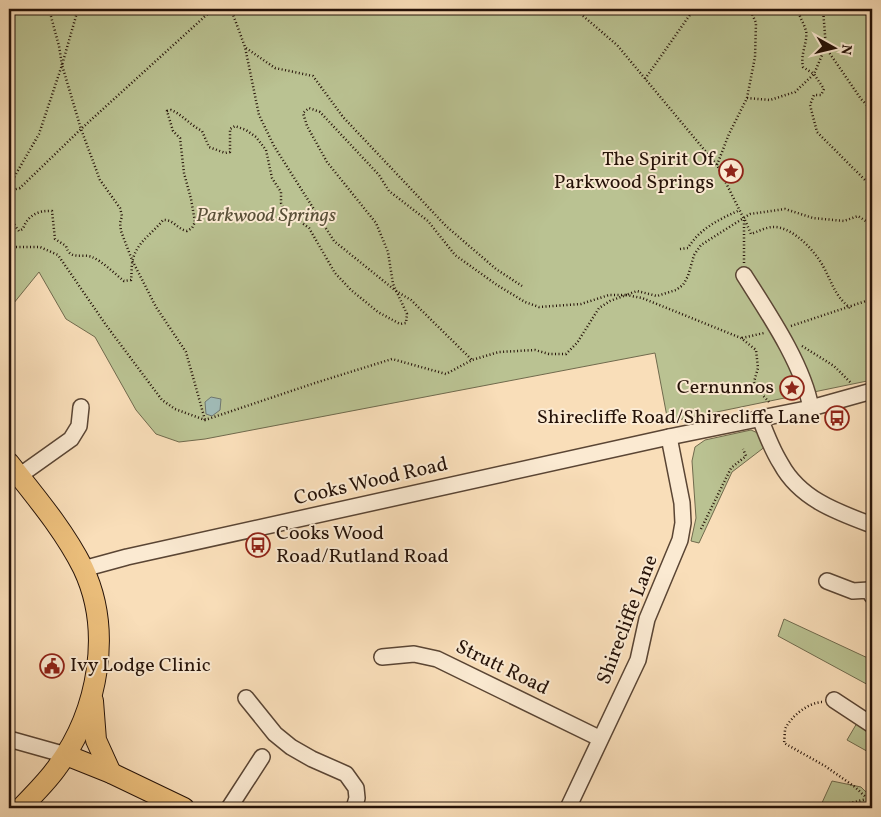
<svg xmlns="http://www.w3.org/2000/svg" width="881" height="817" font-family="Vollkorn,serif">
<style>
.green{fill:#bac292;stroke:#706a4d}
.water{fill:#a0bbb7;stroke:#6f7771}
.lines{fill:none;stroke-linecap:round;stroke-linejoin:round}
.minor-casing{stroke:#5a4534;stroke-width:18}
.major-casing{stroke:#251208;stroke-width:22}
.path{stroke:#251208;stroke-width:2.5;stroke-dasharray:1 2.5;stroke-linecap:butt}
.minor{stroke:#fbead2;stroke-width:15}
.major{stroke:#ecbf7c;stroke-width:20}
.labels{text-anchor:middle;dominant-baseline:central;stroke-width:4;stroke-linejoin:round;paint-order:stroke}
.poi-label{font-size:20px;fill:#251208;stroke:#fbead2;text-anchor:end}
.park-label{font-size:20px;font-style:italic;fill:#595038;stroke:#fbead2}
.street-label{font-size:20px;fill:#251208;stroke:#fbead2}
</style>
<rect width="100%" height="100%" fill="#f9deb9"/>
<filter id="stains"><feTurbulence type="fractalNoise" baseFrequency=".004" numOctaves="4"/><feColorMatrix values="0 0 0 0 .2 0 0 0 0 .09 0 0 0 0 .02 0 0 0 .5 -.17"/></filter>
<radialGradient id="worn" r=".72"><stop offset=".6" stop-color="#630" stop-opacity="0"/><stop offset="1" stop-color="#630" stop-opacity=".3"/></radialGradient>
<g class="green">
<path d="M9 9H872V380L668 422 655 353 205 439 179 442 156 434 136 410 95 337 66 319 39 272 9 309Z"/>
<path d="M751 430 760 434 766 446 732 472 699 543 691 541 696 518 692 461 695 447 705 440Z"/>
<path d="M784 619 872 660V687L778 636Z"/>
<path d="M857 723 872 734V754L847 740Z"/>
<path d="M832 781 861 787 872 798V808H827L821 805Z"/>
</g>
<path class="water" d="M211 397 221 399 220 410 212 416 206 414 205 402Z"/>
<g class="lines">
<g class="minor-casing">
<g id="minor">
<path d="M744 275C768 313 803 364 811 408"/>
<path d="M760 418C766 434 772 450 781 464 800 499 837 512 872 525"/>
<path d="M19 476 71 439 79 426 81 407"/>
<path d="M83 569 127 557 669 437 811 408 872 391"/>
<path d="M827 581 853 591 869 590 872 596"/>
<path d="M382 657 414 654 437 659 599 738"/>
<path d="M246 698 275 734 291 747 312 759 346 774 356 788 357 798 354 808"/>
<path d="M834 700 872 725"/>
<path d="M9 739 66 755"/>
<path d="M229 808 262 757"/>
<path d="M568 808 638 660 647 619 680 540 683 523 682 503 669 437"/>
</g>
</g>
<g class="major-casing">
<g id="major">
<path d="M9 463C35 496 64 530 83 568 113 631 98 711 58 766 48 781 33 795 21 808"/>
<path d="M93 701 96 740 111 773"/>
<path d="M66 755 111 773 184 808"/>
</g>
</g>
<g class="path">
<path d="M78 9 62 65 81 129 100 180 120 208 122 216 120 223 121 231 132 260 156 307 186 352 205 420"/>
<path d="M231 9 245 47 259 115 274 146 334 241 396 291 411 300 472 360"/>
<path d="M575 9 617 45 717 165 744 219V263"/>
<path d="M798 9C799 17 804 23 806 31 808 42 800 54 803 67L814 74 824 89 821 95H814L810 105 817 132 872 187"/>
<path d="M823 9 826 48 861 99 872 110"/>
<path d="M246 48 275 68 313 76 343 117 446 226 496 269 522 286"/>
<path d="M645 79 694 9"/>
<path d="M747 98 770 100 795 92 814 74 825 48"/>
<path d="M717 165 729 134 747 98 755 57 756 23 750 9"/>
<path d="M9 186 39 134 62 65 59 46 49 9"/>
<path d="M9 191 20 188 81 129 213 9"/>
<path d="M9 208 13 223 19 231 23 229C27 216 38 210 52 211L55 239 66 246C70 261 82 253 92 257 102 261 115 274 124 281L131 280C132 273 131 265 133 259 137 242 153 233 163 220 173 219 177 229 187 231L192 228 195 222 191 199 184 173 180 138 173 131 167 111 171 110C183 115 190 125 202 131L209 147 225 153 230 152V129L235 126 246 130 256 137 266 150 272 178 281 192V203L284 210 309 228 335 273 351 290 378 312 400 324 406 323 407 314 393 284 388 252 376 223 327 162 307 126 303 113 309 108 320 112 379 175 389 191 428 221 455 255 497 285 525 302 539 307 581 304 609 295H626L637 291 657 296 676 290 683 285 688 276 694 255 701 245 750 214 785 209 813 218 844 221 858 216 872 225"/>
<path d="M745 220 751 234C757 232 766 227 773 227 792 226 815 251 823 266 832 282 834 295 850 308"/>
<path d="M9 247H40L58 255 106 325 162 400 175 409 205 420 315 383 392 359 446 374 472 360 499 352 535 350 549 354H566L577 343 599 308 610 301 626 295 642 298 741 338 756 350 758 368 754 382 756 388 769 402"/>
<path d="M680 249 688 248C700 228 720 219 740 210"/>
<path d="M791 326 872 299"/>
<path d="M742 338 764 333"/>
<path d="M802 346 834 366 851 383"/>
<path d="M701 529 731 468 746 456 743 449"/>
<path d="M822 702C808 703 793 715 786 727 784 731 785 738 784 743L825 766 855 787 872 803"/>
<path d="M836 808 846 804 867 799"/>
</g>
<use href="#minor" class="minor"/>
<use href="#major" class="major"/>
</g>
<defs>
<g id="sight-ring" transform="scale(1.25)"><circle r="9.5" fill="#fbead2" stroke="#8f2418" stroke-width="1.5"/><path d="M0-6L1.8-2.2L6-1.7L2.9 1.2L3.7 5.4L0 3.3L-3.7 5.4L-2.9 1.2L-6-1.7L-1.8-2.2Z" fill="#8f2418"/></g>
<g id="bus-ring" transform="scale(1.25)"><circle r="9.5" fill="#fbead2" stroke="#8f2418" stroke-width="1.5"/><path d="M-5-6H5V4H4V6H2V4H-2V6H-4V4H-5ZM-3.5-4V0h7V-4ZM-3.5 1.2v1.5H-2V1.2ZM2 1.2v1.5H3.5V1.2Z" fill="#8f2418"/></g>
<g id="civic-ring" transform="scale(1.25)"><circle r="9.5" fill="#fbead2" stroke="#8f2418" stroke-width="1.5"/><path d="M-.6-6.5H3V-4.5H.6V-3L4-1V1h2V6H-6V1h2V-1L-.6-3ZM-1.2 2.5V6h2.4V2.5Z" fill="#8f2418"/></g>
</defs>
<g fill-rule="evenodd">
<use href="#sight-ring" x="731" y="171"/>
<use href="#sight-ring" x="792" y="388"/>
<use href="#bus-ring" x="837" y="418"/>
<use href="#bus-ring" x="258" y="545"/>
<use href="#civic-ring" x="52" y="666"/>
</g>
<g class="labels">
<g class="poi-label">
<text x="714" y="160">The Spirit Of<tspan x="714" dy="23">Parkwood Springs</tspan></text>
<text x="774" y="388">Cernunnos</text>
<text x="820" y="418">Shirecliffe Road/Shirecliffe Lane</text>
<text x="276" y="534" text-anchor="start">Cooks Wood<tspan x="276" dy="23">Road/Rutland Road</tspan></text>
<text x="70" y="666" text-anchor="start">Ivy Lodge Clinic</text>
</g>
<g class="park-label">
<text x="266" y="216">Parkwood Springs</text>
</g>
<g class="street-label">
<text transform="translate(371 482) rotate(-13)">Cooks Wood Road</text>
<text transform="translate(628 620) rotate(-69)">Shirecliffe Lane</text>
<text transform="translate(502 668) rotate(26)">Strutt Road</text>
</g>
</g>
<rect width="881" height="817" fill="none" stroke="#f9deb9" stroke-width="30"/>
<rect x="10" y="10" width="861" height="797" fill="none" stroke="#251208" stroke-width="2.5"/>
<rect x="15" y="15" width="851" height="787" fill="none" stroke="#251208"/>
<g transform="translate(834 48) rotate(98)" stroke="#fbead2" stroke-width="4" paint-order="stroke">
<path d="M0-4L9 19L0 12L-9 19Z" fill="#251208"/>
<text y="-8" font-size="14" font-weight="bold" text-anchor="middle" fill="#251208">N</text>
</g>
<rect width="100%" height="100%" filter="url(#stains)"/>
<rect width="100%" height="100%" fill="url(#worn)"/>
</svg>
